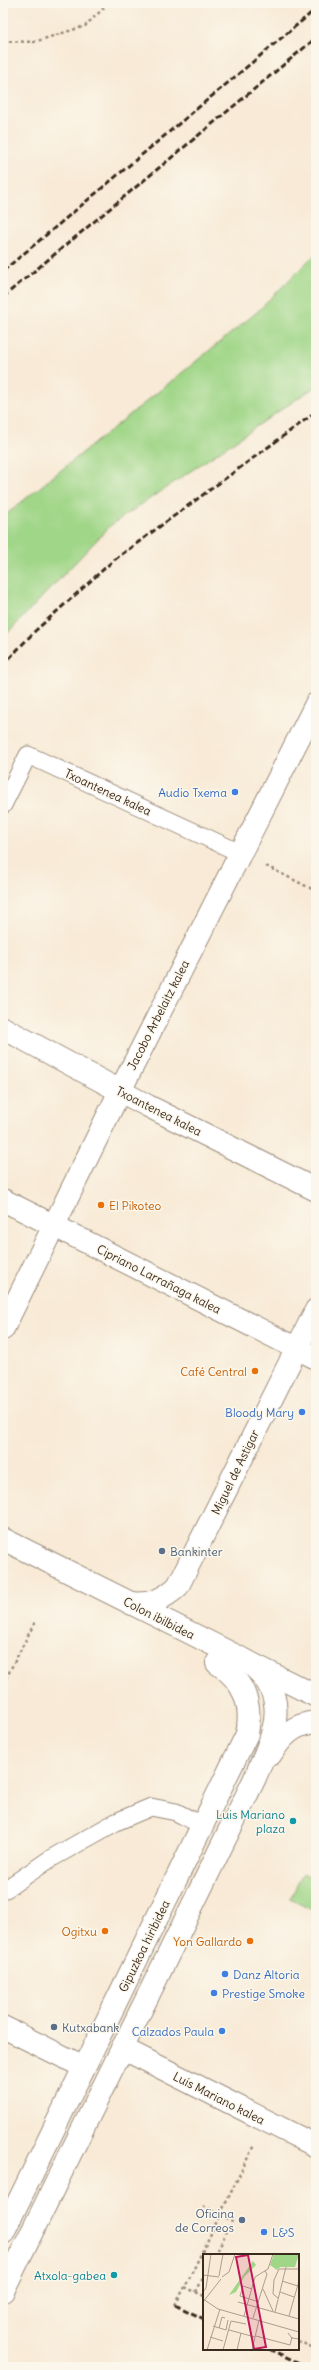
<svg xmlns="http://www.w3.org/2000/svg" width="319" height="2370" font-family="Delius,sans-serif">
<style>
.green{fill:#a0d688;stroke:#6e8053}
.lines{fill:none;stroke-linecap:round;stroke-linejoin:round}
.lane-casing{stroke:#9a8a7a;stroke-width:19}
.street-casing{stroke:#9a8a7a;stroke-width:24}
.secondary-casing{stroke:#9a8a7a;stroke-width:24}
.path{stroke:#9a8a7a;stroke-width:2.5;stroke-dasharray:3 3;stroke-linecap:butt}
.lane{stroke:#fff;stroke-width:17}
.street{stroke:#fff;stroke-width:22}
.secondary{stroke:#fff;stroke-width:22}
.rail{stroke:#3b2a1e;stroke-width:3;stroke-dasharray:6 3;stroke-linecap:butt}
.path-bridge{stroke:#9a8a7a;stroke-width:2.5;stroke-dasharray:3 3;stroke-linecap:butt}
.shop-dot{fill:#3f7fe0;stroke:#fbf7ec;stroke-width:1.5}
.food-dot{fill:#e8710a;stroke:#fbf7ec;stroke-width:1.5}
.service-dot{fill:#5c6f8a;stroke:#fbf7ec;stroke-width:1.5}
.culture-dot{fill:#0f9aa8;stroke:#fbf7ec;stroke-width:1.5}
.labels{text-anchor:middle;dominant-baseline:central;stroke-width:3;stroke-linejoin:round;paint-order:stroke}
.street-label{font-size:12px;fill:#3b2a1e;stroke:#fbf7ec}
.shop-label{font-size:12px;fill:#366cbe;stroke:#fbf7ec;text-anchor:end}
.food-label{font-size:12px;fill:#c56008;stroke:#fbf7ec;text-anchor:end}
.service-label{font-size:12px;fill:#4e5e75;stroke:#fbf7ec;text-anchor:start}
.culture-label{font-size:12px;fill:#0d838f;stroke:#fbf7ec;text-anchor:end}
.inset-road{fill:none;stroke:#ac9d8c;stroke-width:1}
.view{fill:#c2185b;fill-opacity:0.15;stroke:#c2185b;stroke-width:2}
.inset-edge{fill:none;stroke:#3b2a1e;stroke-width:2}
</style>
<rect width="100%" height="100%" fill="#fbf7ec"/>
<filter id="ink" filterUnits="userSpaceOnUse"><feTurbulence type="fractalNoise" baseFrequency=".025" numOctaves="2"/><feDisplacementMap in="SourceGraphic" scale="8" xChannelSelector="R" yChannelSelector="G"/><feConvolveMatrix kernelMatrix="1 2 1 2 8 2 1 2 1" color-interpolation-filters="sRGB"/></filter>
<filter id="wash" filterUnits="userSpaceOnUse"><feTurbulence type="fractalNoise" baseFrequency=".012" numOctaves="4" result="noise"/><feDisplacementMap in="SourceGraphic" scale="16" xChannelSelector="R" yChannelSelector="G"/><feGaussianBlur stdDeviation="0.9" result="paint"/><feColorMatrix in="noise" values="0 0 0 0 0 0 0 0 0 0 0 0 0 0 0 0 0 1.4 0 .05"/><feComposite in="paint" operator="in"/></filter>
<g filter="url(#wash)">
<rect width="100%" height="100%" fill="#f8ead6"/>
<g class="green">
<path d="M316 253V386L111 525 3 638V517L256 313Z"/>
<path d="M303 1873 316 1880V1912L290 1899Z"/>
</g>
</g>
<g filter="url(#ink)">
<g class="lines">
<g class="lane-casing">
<g id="lane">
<path d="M3 805 28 755 240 853"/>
<path d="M6 1889 50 1859 116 1822 151 1807 176 1812 203 1826"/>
</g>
</g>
<g class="street-casing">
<g id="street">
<path d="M3 1028 148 1106 316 1190"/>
<path d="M3 1200 316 1358"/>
<path d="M3 1329 120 1091 316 704"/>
<path d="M130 1603C150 1605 163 1600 178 1586L316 1310"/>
<path d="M3 2027 84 2067"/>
<path d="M122 2048 316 2146"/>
</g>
</g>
<g class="secondary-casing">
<g id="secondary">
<path d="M3 1539 316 1696"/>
<path d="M271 1754C282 1736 294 1724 316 1722"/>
<path d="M3 2233 247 1734C253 1703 243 1680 217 1663"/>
<path d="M3 2291 254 1780C273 1735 295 1695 245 1660"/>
</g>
</g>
<g class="path">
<path d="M3 41 34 42 85 26 109 3"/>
<path d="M266 866 316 891"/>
<path d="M3 1684 35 1622"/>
<path d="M203 2206 215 2212"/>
<path d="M215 2255 232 2221"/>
<path d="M196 2292 204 2276"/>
<path d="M204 2296 185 2287 254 2145"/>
<path d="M175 2305 185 2287"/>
<path d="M298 2341 316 2349"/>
</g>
<use href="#lane" class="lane"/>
<use href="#street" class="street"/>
<use href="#secondary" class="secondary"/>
<g class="rail">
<path d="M3 271 316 9"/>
<path d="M3 297 316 38"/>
<path d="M3 665 35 631 114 560 316 412"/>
<path d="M175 2305 204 2319"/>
<path d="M269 2349 308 2367"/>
</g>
<path class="path-bridge" d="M215 2212 232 2221"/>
</g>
</g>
<g class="shop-dot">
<circle cx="235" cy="792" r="4"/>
<circle cx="302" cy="1412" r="4"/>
<circle cx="225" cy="1974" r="4"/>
<circle cx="214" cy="1993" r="4"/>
<circle cx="222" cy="2031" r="4"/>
<circle cx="264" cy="2232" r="4"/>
</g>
<g class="food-dot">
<circle cx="101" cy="1205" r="4"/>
<circle cx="255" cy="1371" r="4"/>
<circle cx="105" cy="1931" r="4"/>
<circle cx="250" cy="1941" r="4"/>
</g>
<g class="service-dot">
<circle cx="162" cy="1551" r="4"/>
<circle cx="54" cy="2027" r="4"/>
<circle cx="242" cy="2220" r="4"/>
</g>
<g class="culture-dot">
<circle cx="293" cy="1821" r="4"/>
<circle cx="114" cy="2275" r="4"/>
</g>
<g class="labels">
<g class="street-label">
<text transform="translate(108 792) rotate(25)">Txoantenea kalea</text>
<text transform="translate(158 1015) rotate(-63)">Jacobo Arbelaitz kalea</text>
<text transform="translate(159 1111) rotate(27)">Txoantenea kalea</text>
<text transform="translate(159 1279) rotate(27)">Cipriano Larrañaga kalea</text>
<text transform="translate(235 1472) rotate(-64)">Miguel de Astigar</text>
<text transform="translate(159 1618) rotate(27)">Colon ibilbidea</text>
<text transform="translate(144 1946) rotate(-64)">Gipuzkoa hiribidea</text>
<text transform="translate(219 2098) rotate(27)">Luis Mariano kalea</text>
</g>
<g class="shop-label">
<text x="227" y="792">Audio Txema</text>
<text x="294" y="1412">Bloody Mary</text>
<text x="233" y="1974" text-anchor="start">Danz Altoria</text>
<text x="222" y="1993" text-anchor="start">Prestige Smoke</text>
<text x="214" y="2031">Calzados Paula</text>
<text x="272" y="2232" text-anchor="start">L&amp;S</text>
</g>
<g class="food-label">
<text x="109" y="1205" text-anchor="start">El Pikoteo</text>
<text x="247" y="1371">Café Central</text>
<text x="97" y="1931">Ogitxu</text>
<text x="242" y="1941">Yon Gallardo</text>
</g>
<g class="service-label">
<text x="170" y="1551">Bankinter</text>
<text x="62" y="2027">Kutxabank</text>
<text x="234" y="2213" text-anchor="end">Oficina<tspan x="234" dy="14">de Correos</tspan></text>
</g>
<g class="culture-label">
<text x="285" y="1814">Luis Mariano<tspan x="285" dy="14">plaza</tspan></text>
<text x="106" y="2275">Atxola-gabea</text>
</g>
</g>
<g transform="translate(203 2254)">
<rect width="96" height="96" fill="#f8ead6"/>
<path d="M71 0H96L92 13H77L74 16 67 11ZM50 7 53 11 41 23 33 38 26 41Z" fill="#a0d688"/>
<path class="inset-road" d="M0 21 16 23M16 22 20 0M19 23 26 18 32 0M79 27 95 32M49 35 40 32 37 42 56 48M60 35 70 57M0 38 3 34 8 0M77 38 91 43M75 44 70 40 71 26 76 15H96M0 45 15 55 96 78M0 48 18 25M35 48 96 65M72 58 83 13M41 62 52 23 65 15 70 0M86 62 96 27M50 64 64 20 62 17M10 72 23 76 25 66M16 74 19 63 22 64M26 76 52 83M85 79 89 84 96 85M53 82 87 91 89 83M7 83 20 87M4 96 17 55M20 96 28 67 43 70M34 96 38 79M49 96 56 66"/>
<path class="view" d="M45 1 63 93 51 95 33 3Z"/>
<rect width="96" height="96" class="inset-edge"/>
</g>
<rect width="319" height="2370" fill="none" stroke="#fbf7ec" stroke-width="16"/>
</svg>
